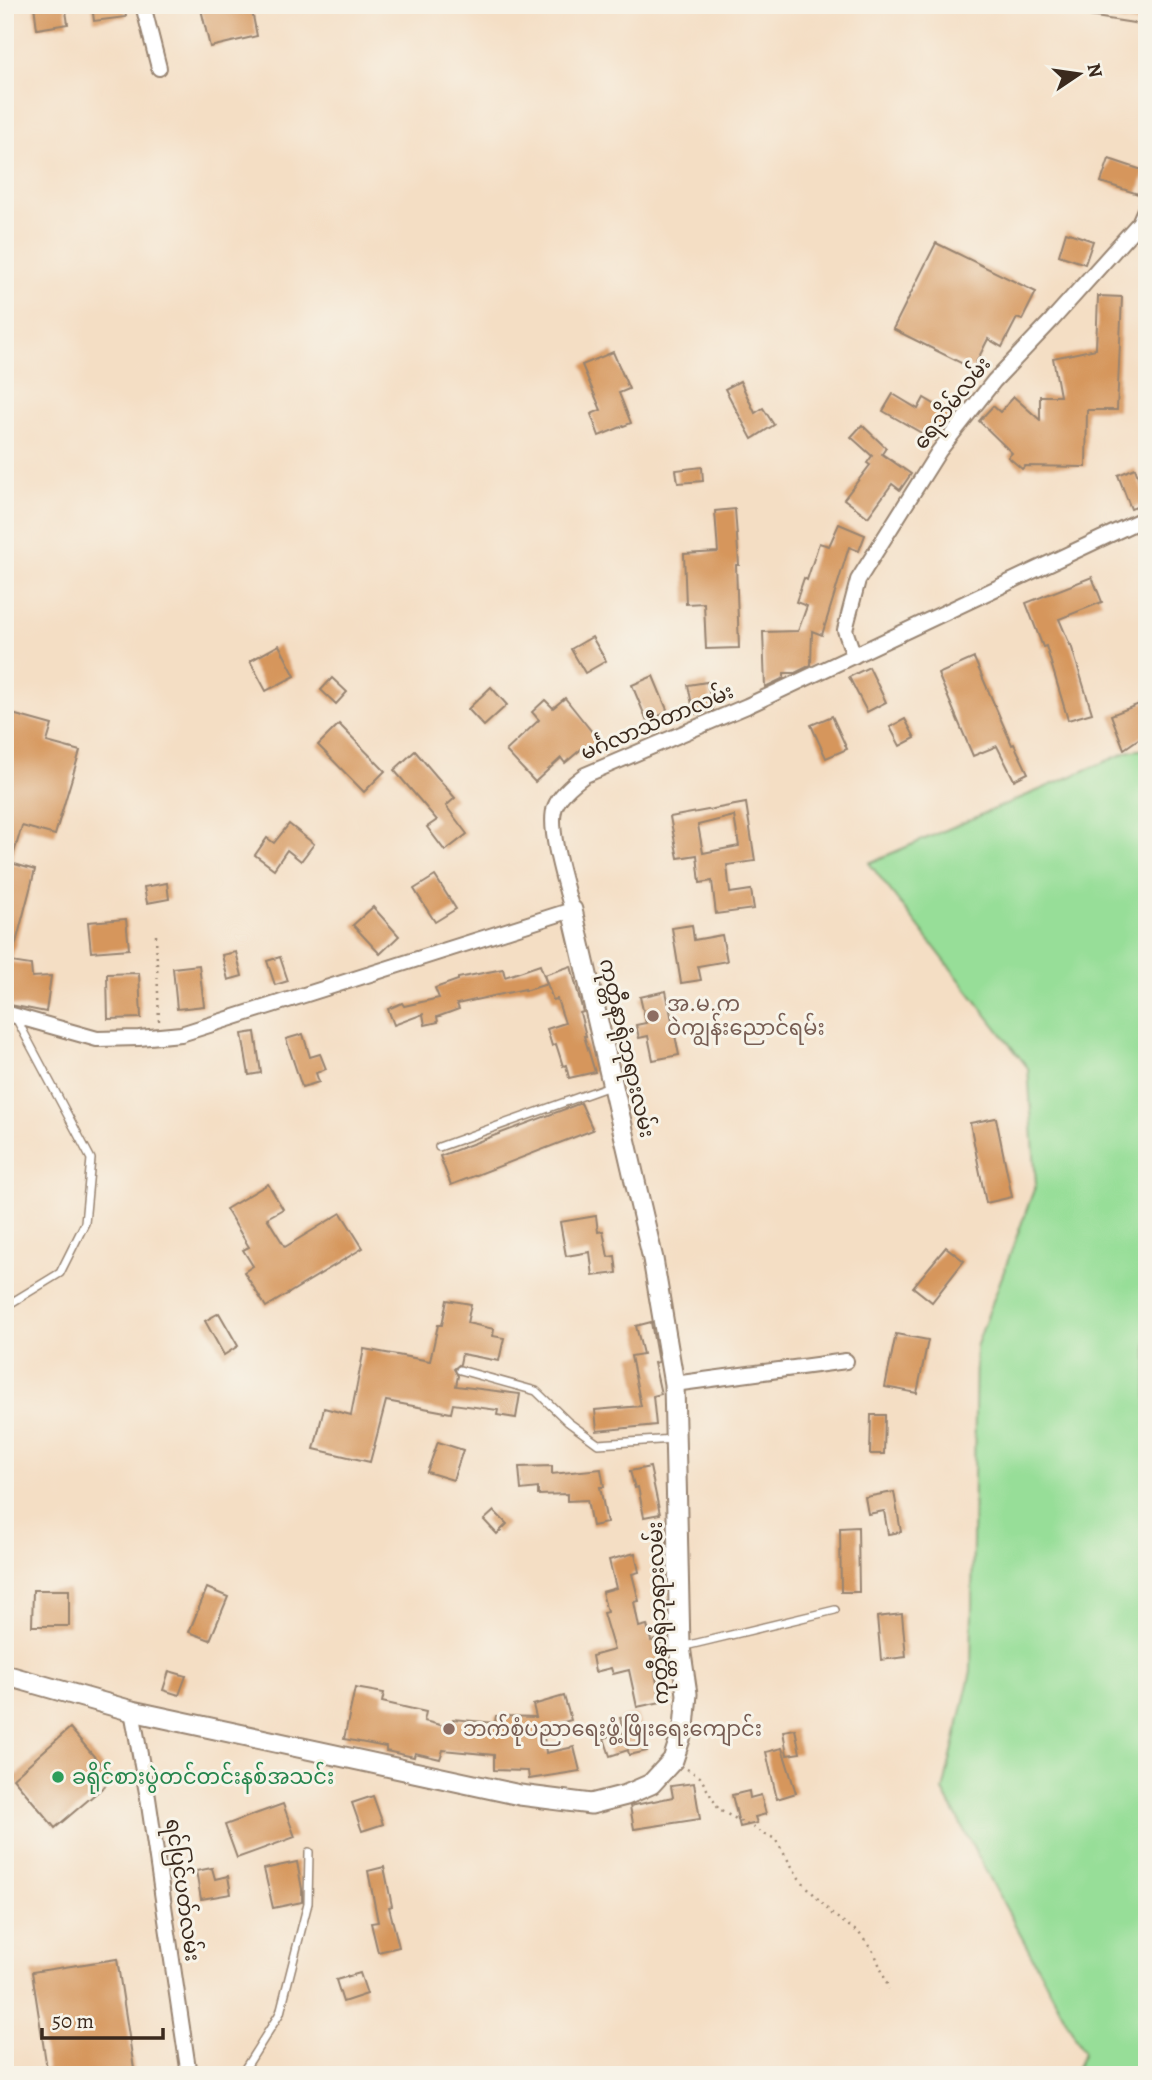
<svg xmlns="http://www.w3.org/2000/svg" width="1152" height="2080" font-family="Alegreya,'Noto Sans Myanmar',serif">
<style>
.grass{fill:#97de98;stroke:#69845b;stroke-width:2}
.building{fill:#d6965c;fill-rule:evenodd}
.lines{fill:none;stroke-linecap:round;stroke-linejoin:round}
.service-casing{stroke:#988471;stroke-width:10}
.minor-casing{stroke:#988471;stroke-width:18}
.tertiary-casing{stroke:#988471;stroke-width:23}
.path{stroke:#988471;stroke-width:2.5;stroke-dasharray:2 5;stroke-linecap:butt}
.service{stroke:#fff;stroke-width:7}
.minor{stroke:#fff;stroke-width:14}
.tertiary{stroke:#fff;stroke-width:19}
.education-dot{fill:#8d6e63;stroke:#f7f3e8;stroke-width:2.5}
.leisure-dot{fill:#2e9e5b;stroke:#f7f3e8;stroke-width:2.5}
.labels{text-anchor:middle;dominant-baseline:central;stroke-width:6;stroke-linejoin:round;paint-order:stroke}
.street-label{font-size:21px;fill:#3b2a1e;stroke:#f7f3e8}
.education-label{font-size:21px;fill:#785e54;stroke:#f7f3e8;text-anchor:start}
.leisure-label{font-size:21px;fill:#27864d;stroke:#f7f3e8;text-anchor:start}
</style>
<rect width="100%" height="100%" fill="#f7f3e8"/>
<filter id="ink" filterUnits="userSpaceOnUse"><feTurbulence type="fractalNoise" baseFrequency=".0143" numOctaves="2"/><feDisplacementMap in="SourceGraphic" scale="14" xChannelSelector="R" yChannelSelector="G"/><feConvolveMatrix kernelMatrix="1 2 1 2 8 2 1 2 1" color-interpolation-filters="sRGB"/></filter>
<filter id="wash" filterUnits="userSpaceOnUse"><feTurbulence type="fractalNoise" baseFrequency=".00686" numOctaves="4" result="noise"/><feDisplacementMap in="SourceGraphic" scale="28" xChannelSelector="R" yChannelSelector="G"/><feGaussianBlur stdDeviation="1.57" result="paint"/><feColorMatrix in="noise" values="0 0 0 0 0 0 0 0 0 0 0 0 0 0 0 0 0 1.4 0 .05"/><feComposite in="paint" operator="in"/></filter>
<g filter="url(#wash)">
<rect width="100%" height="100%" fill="#f4dec4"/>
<path class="grass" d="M1147 749V2075H1073L1084 2053 943 1791 971 1671 976 1347 1036 1184 1028 1068 869 863 1130 751Z"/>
<g id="blocks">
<g class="building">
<path d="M34 5H65L68 24 37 29Z"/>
<path d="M92 5H124L126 17 94 21Z"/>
<path d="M200 5H247L248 12 252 11 257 36 210 47Z"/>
<path d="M1069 5H1147V25L1069 13Z"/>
<path d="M1109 159 1145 171 1138 194 1101 182Z"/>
<path d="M1066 232 1093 241 1085 264 1059 255Z"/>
<path d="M936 243 1036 292 1022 320 1017 318 1002 347 988 339 973 369 893 329Z"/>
<path d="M1098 296 1122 297 1117 410H1087L1086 467 1025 466 1022 469 1008 457 1012 453 979 421 993 406 1000 412 1014 397 1040 420V396H1060L1053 358 1096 349Z"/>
<path d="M613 352 629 389 619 393 631 423 599 436 591 414 601 410 582 365Z"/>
<path d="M740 381 755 413 763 408 774 425 752 439 725 389Z"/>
<path d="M893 394 918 409 924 398 954 416 945 428 941 426 934 440 883 411Z"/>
<path d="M862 425 886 448 882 454 911 474 900 490 892 484 868 517 844 499 870 465 867 463 872 456 851 437Z"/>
<path d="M702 467 703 481 678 483 676 470Z"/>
<path d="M1135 468 1147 503 1131 509 1118 475Z"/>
<path d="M735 509 739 565H736L739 648 706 649 704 603 686 604 684 554 718 552 715 511Z"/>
<path d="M839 524 865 535 859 551 849 547 822 635 812 631 811 665 795 673H784V678L765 687 763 632 798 631 807 606 796 602 804 578 807 580 819 543 829 546Z"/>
<path d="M1092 577 1102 602 1059 619 1070 645H1071L1092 713 1068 720 1046 646 1043 647 1026 603Z"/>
<path d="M592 637 606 661 585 673 571 649Z"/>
<path d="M279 645 295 676 266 691 250 661Z"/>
<path d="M974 658 1012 745 1014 744 1028 773 1014 780 997 746 973 756 938 674Z"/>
<path d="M869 667 886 702 867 712 849 677Z"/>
<path d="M653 676 668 712 647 721 632 685Z"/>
<path d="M332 678 347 692 336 704 321 690Z"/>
<path d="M707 682 713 710 694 714 688 685Z"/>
<path d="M491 687 507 705 484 726 468 709Z"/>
<path d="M565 698 600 742 589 751 585 746 565 763 561 758 535 782 506 751 539 720 532 712 545 700 553 708Z"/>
<path d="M1147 701V733L1124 749 1111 715Z"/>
<path d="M5 712 52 725 47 742 80 751 55 835 22 826 11 863 35 870 11 962 31 965 32 977 51 976 46 1012 5 1004Z"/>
<path d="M832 716 847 749 826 758 811 725Z"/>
<path d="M905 719 915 738 900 746 890 727Z"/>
<path d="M339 724 385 771 364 792 318 745Z"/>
<path d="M415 751 455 798 446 806 467 834 445 851 427 827 437 820 394 770Z"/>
<path d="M746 803 755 861 727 865 730 893 751 890 754 909 716 914 712 881 700 883 697 855 678 858 670 817ZM734 816 739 846 703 853 698 825Z"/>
<path d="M289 824 314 844 301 861 287 850 274 869 255 855 267 838 274 843Z"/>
<path d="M435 876 456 909 435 922 414 889Z"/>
<path d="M167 883 169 899 147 903 144 887Z"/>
<path d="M373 907 399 936 380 954 353 925Z"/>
<path d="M126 919 129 949 91 952 88 922Z"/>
<path d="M692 925 694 940 722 935 727 961 698 966 701 980 681 983 672 928Z"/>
<path d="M236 952 242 976 228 980 222 955Z"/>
<path d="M280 957 288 981 275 985 267 961Z"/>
<path d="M199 965 204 1006 177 1009 173 968Z"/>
<path d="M540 965 547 984 525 991V989L457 1004 459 1009 437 1017 438 1022 425 1025 423 1014 394 1025 388 1009 402 1003 404 1006 439 998 435 988 458 980V978L503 969 505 977Z"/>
<path d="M571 966 583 1012 580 1013 586 1036H584L595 1072 569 1078 566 1065 563 1066 556 1044 552 1046 547 1029 565 1023 557 999 553 1000 544 975Z"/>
<path d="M139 973 141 1018 108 1019 107 974Z"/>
<path d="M666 991 679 1055 653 1060 648 1036 639 1038 636 1025 646 1023 640 997Z"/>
<path d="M255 1032 261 1073 249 1075 242 1034Z"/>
<path d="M303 1034 310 1057 320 1054 326 1069 316 1073 319 1082 302 1087 286 1039Z"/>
<path d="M581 1103 593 1130 451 1185 440 1156Z"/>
<path d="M996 1118 1012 1197 986 1203 970 1123Z"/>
<path d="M268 1184 283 1209 267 1218 285 1247 341 1213 363 1248 266 1307 244 1272 253 1266 243 1250 249 1247 226 1209Z"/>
<path d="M596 1216 598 1232 603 1231 608 1257 615 1256 617 1273 593 1276 590 1252 566 1256 560 1222Z"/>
<path d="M946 1247 964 1261 932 1302 913 1287Z"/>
<path d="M447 1300 471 1304 467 1323 494 1329 493 1336 504 1338 499 1361 462 1354 460 1364 454 1369 458 1376 456 1386 520 1394 516 1418 497 1415 498 1410 453 1404 451 1413 386 1401 370 1462 314 1449 324 1408 351 1415 364 1349 430 1361 438 1325H442Z"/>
<path d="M219 1313 238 1346 224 1355 205 1321Z"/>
<path d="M651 1322 658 1362 654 1363 661 1394 653 1396 656 1425 597 1431 595 1410 641 1406 631 1356 643 1354 636 1326Z"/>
<path d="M896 1334 928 1340 917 1393 885 1387Z"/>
<path d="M871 1415H885L884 1454H870Z"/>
<path d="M438 1442 463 1450 453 1480 427 1472Z"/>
<path d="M552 1466V1474L601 1469 604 1487H600L607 1523 592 1526 587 1500 567 1501V1494L538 1495V1488L521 1490 519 1467Z"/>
<path d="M650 1467 660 1514 644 1517 638 1487 635 1488 630 1471Z"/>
<path d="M894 1492 901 1532 888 1534 884 1511 868 1514 865 1497Z"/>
<path d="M494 1511 507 1524 497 1534 484 1520Z"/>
<path d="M858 1527 859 1592H841L840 1528Z"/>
<path d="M635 1553 639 1572 632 1574 639 1601 634 1602 639 1627 647 1625 651 1641 659 1639 665 1661 653 1664 661 1702 637 1707 629 1670 613 1674 611 1668 595 1672 592 1656 614 1650 603 1613 607 1612 602 1592 616 1588 609 1560Z"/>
<path d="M207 1588 228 1597 210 1640 189 1632Z"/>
<path d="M33 1590H69V1626H32Z"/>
<path d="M902 1614 906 1657 881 1660 877 1617Z"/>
<path d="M169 1671 186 1676 179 1695 163 1690Z"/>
<path d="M355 1688 384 1693 382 1702 426 1712 424 1721 452 1728 453 1719 495 1723 496 1716 536 1717 533 1705 564 1696 571 1720 543 1728 546 1753 574 1747 580 1771 529 1779 528 1771 494 1770V1755L443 1750 440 1759 415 1753 414 1757 386 1751V1747L344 1739Z"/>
<path d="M637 1713 647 1751 629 1755 628 1750 610 1756 604 1738 624 1732 620 1718Z"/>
<path d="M70 1728 113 1779 55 1828 13 1778Z"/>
<path d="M795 1729 800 1753 787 1755 783 1731Z"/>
<path d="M782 1748 796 1793 777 1799 766 1752Z"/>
<path d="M694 1783 700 1819 634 1829 630 1806 673 1797 671 1786Z"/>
<path d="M749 1791 750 1798 761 1795 766 1814 755 1817 757 1823 740 1827 732 1795Z"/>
<path d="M373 1796 383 1824 362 1831 352 1803Z"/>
<path d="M283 1804 295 1837 237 1858 225 1825Z"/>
<path d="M297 1862 302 1889V1902L273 1908 264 1869Z"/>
<path d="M384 1867 392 1906 389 1907 399 1947 378 1952 371 1923 378 1922 368 1871Z"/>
<path d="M212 1868 215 1879 228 1876 231 1894 201 1899 196 1871Z"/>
<path d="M117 1959 135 2075H48L32 1972Z"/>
<path d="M360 1973 367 1994 343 2002 336 1980Z"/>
</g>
</g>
</g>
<g filter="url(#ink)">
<use href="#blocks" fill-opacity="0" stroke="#988471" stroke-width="2"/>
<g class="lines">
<g class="service-casing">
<g id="service">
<path d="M439 1147 610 1086"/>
<path d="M5 1310 6 1306 60 1273 85 1223 91 1159 16 1018"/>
<path d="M460 1370 536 1391 568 1422 598 1444 674 1439"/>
<path d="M681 1647 835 1610"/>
<path d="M241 2075 280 2013 308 1903 309 1852"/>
</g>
</g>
<g class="minor-casing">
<g id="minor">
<path d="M143 5 159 68"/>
<path d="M854 656 845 630 858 580 939 451 994 381 1052 320 1139 223 1147 205"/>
<path d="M5 1013 97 1039 139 1038 181 1034 572 910C566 887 547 828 555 807 560 794 574 783 585 775L747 706 1147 517"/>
<path d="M674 1384 846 1361"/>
<path d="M132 1711 148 1798 189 2075"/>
</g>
</g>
<g class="tertiary-casing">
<path id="tertiary" d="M5 1675 132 1711 520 1795 591 1804 626 1795 651 1784 673 1760 684 1727 687 1694 680 1647 674 1384 653 1259 572 910"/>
</g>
<g class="path">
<path d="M156 935 159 1022"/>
<path d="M687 1769 700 1777 719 1810 775 1839 799 1878 832 1914 859 1933 875 1954 889 1989"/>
</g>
<use href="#service" class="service"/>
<use href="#minor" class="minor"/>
<use href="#tertiary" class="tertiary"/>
</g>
</g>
<g class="education-dot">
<circle cx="653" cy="1016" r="7"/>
<circle cx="449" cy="1729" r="7"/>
</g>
<circle class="leisure-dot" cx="58" cy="1777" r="7"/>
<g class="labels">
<g class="street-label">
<text transform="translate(952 403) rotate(-52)">ရေသိမ်လမ်း</text>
<text transform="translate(657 722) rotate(-23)">မင်္ဂလာသီတာလမ်း</text>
<text transform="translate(627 1048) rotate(77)">ကုတ္တီနာရုံဘုရားလမ်း</text>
<text transform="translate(658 1613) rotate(-92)">ကုတ္တီနာရုံဘုရားလမ်း</text>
<text transform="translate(183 1890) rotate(82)">ရင်ပြင်ပတ်လမ်း</text>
</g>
<g class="education-label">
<text x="667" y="1004">အ.မ.က<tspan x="667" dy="24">ဝဲကျွန်းညောင်ရမ်း</tspan></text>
<text x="463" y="1729">ဘက်စုံပညာရေးဖွံ့ဖြိုးရေးကျောင်း</text>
</g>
<g class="leisure-label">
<text x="72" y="1777">ခရိုင်စားပွဲတင်တင်းနစ်အသင်း</text>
</g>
</g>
<rect width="1152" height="2080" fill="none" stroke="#f7f3e8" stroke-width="28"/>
<g transform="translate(1079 74) rotate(77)" stroke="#f7f3e8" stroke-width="5" paint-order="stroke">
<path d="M0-5L12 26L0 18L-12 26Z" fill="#3b2a1e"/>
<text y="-10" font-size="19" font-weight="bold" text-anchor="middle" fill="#3b2a1e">N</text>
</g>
<path d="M42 2028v10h121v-10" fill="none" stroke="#3b2a1e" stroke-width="3.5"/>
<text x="52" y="2028" font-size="21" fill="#3b2a1e" stroke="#f7f3e8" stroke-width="5" paint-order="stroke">50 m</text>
</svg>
